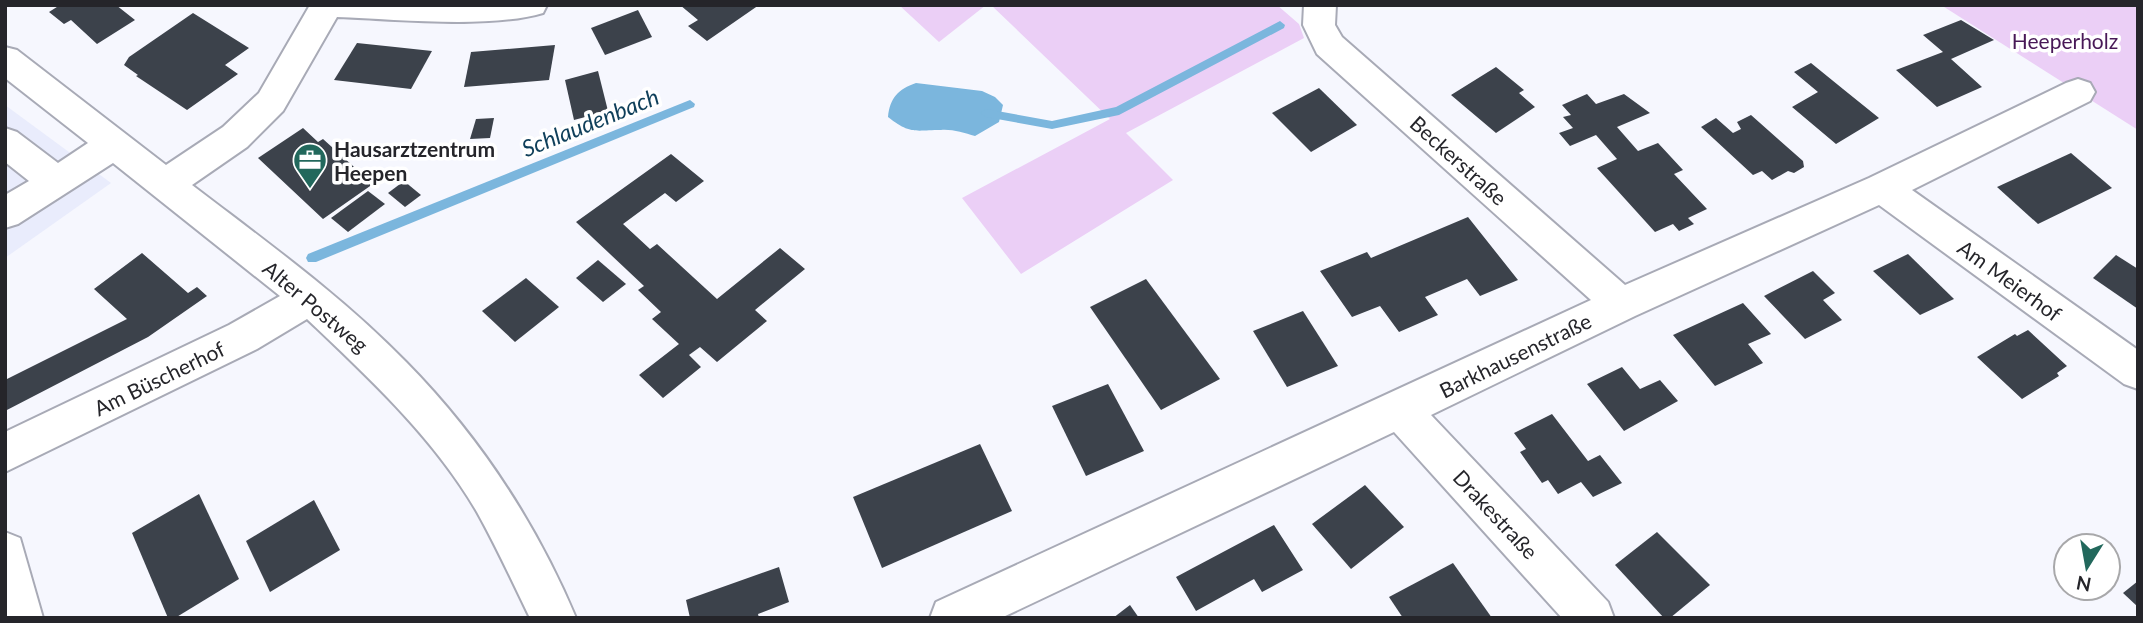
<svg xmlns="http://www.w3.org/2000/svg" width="2143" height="623" font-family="Lato,sans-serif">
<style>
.built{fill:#e9ecfc}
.green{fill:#ebcff6}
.water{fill:#7bb6dd}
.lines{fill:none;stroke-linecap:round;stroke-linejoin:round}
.stream{fill:#7bb6dd;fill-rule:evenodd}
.building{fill:#3c424b}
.minor-casing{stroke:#a8aab6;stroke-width:4}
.minor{fill:#fff;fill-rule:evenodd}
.labels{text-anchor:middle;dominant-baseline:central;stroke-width:7;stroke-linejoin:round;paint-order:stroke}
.park-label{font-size:21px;fill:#481957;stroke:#fff}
.poi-label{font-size:21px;font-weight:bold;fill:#25252a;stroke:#fff;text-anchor:start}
.street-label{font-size:21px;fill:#25252a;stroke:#fff}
.water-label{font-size:23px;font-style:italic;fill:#0f3f5a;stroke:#fff}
</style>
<rect width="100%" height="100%" fill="#f6f7fe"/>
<path class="built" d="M5 105 111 183 5 258Z"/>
<g class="green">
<path d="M899 5H986L939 42Z"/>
<path d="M991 5H1277L1299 24 1304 38 1126 133 1173 180 1021 274 962 198 1110 119Z"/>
<path d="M1941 5H2138V130Z"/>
</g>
<path class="water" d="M916 83 982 91 995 97 1003 105 999 122 975 136C964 133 952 129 941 130 915 130 911 135 888 117 890 98 898 89 916 83Z"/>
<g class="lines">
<g class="stream">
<path d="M1280 21 1285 25 1284 28 1119 115 1052 129 986 117 980 113 986 109 1052 121 1116 107Z"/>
<path d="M690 100 695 104 694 107 316 262H308L306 258 308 254Z"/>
</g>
</g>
<g class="building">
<path d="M60 5H116L135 20 97 44 71 20 64 24 49 12Z"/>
<path d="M680 5H759L707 41 688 26 698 20Z"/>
<path d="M638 10 652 37 605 55 591 28Z"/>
<path d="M193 13 249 48 225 65 238 74 187 110 136 76 138 75 124 65 129 57Z"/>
<path d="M1961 20 1994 40 1951 59 1982 87 1937 107 1896 70 1943 52 1923 35Z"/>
<path d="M357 43 395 47 432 51 411 89 334 80Z"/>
<path d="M555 45 549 80 464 87 471 52Z"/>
<path d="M1811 63 1843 89 1879 118 1836 144 1792 107 1818 92 1794 72Z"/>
<path d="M1496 67 1524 90 1519 93 1535 107 1496 133 1451 95Z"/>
<path d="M598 71 608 111 574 120 565 80Z"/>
<path d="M1319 88 1357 125 1311 152 1272 113Z"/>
<path d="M1587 94 1596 104 1624 94 1650 113 1617 127 1638 151 1658 143 1683 170 1674 174 1707 209 1688 218 1694 224 1679 231 1673 224 1655 232 1597 168 1617 159 1596 135 1570 146 1559 133 1573 128 1563 117 1571 115 1562 105Z"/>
<path d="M1751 115 1803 161 1804 167 1794 173 1788 171 1772 180 1762 171 1753 175 1701 127 1716 118 1733 133 1741 129 1737 122Z"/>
<path d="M494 118 490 138 470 139 476 119Z"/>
<path d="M303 128 318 142 323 139 373 184 323 219 258 158Z"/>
<path d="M2071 153 2112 188 2038 224 1997 187Z"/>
<path d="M671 154 704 181 676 202 665 193 623 224 650 249 657 244 717 299 780 248 805 269 755 310 767 321 717 362 700 347 689 355 701 367 663 398 639 375 679 344 652 319 661 312 638 290 644 286 576 222Z"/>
<path d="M404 181 421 195 405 207 388 193Z"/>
<path d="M368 191 385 204 348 232 331 218Z"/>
<path d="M1468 217 1518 280 1480 296 1467 279 1425 297 1438 315 1399 332 1380 306 1352 317 1320 271 1367 252 1371 258Z"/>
<path d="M142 253 188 293 197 287 207 296 148 337 5 411V380L127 319 94 289Z"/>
<path d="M1908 254 1954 299 1920 315 1873 271Z"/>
<path d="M2116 255 2138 269V309L2093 278Z"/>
<path d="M598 260 626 284 603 302 576 278Z"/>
<path d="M1813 271 1835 293 1823 300 1842 320 1805 339 1764 296Z"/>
<path d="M526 278 559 307 515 342 482 311Z"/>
<path d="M1146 279 1220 379 1161 410 1090 307Z"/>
<path d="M1743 303 1771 334 1748 344 1763 363 1715 386 1673 335Z"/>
<path d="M1303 311 1338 366 1287 387 1253 331Z"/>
<path d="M2028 330 2067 366 2057 373 2059 376 2022 399 1977 357 2015 334 2017 336Z"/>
<path d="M1622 367 1640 389 1660 380 1678 401 1624 431 1587 384Z"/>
<path d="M1108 384 1144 451 1086 476 1052 406Z"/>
<path d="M1552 414 1588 461 1600 455 1622 483 1593 497 1581 482 1558 494 1548 480 1542 483 1520 452 1526 449 1514 433Z"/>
<path d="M980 444 1012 511 882 568 853 497Z"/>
<path d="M1365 485 1404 527 1351 569 1312 524Z"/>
<path d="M199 494 239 579 175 618H168L132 533Z"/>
<path d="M314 500 340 550 270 592 246 541Z"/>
<path d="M1274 525 1303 570 1262 592 1254 579 1196 611 1176 577Z"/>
<path d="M1657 532 1710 585 1670 618H1664L1615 565Z"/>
<path d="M1453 563 1492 618H1403L1389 597Z"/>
<path d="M779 567 789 602 758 614 759 618H690L686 600Z"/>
<path d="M2138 581V607L2123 593Z"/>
<path d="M1130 605 1139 618H1113Z"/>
</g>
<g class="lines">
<g class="minor-casing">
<g id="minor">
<path d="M310 5H547L543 13C489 29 395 19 337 17L283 111 247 147 192 185C265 241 341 295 406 362 478 435 536 523 576 618H530C513 583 496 546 477 512 434 438 369 378 307 319L257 349 5 472V432L229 325 280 296 113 163 18 224 5 228V195L29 181 5 162V128L17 132 58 163 88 143 5 78V47L17 50 166 165 223 127 259 93Z"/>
<path d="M1304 5H1336L1335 25 1342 37 1625 285 1869 178 2066 83 2078 79 2090 83 2095 92 2090 101 1912 190 2138 350V389L2124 384 1879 205 1635 316 1431 415 1608 602 1614 618H1562L1394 432 1001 618H930L936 602 1591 300 1317 54 1303 25Z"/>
<path d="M5 532 20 538 43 618H5Z"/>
</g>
</g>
<use href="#minor" class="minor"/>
</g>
<defs>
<g id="office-pin" transform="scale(1.75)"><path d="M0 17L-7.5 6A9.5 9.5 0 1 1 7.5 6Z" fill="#22685c" stroke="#fff"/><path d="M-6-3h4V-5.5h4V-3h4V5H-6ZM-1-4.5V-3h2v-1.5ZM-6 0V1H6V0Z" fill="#fff"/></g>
</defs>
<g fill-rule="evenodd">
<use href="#office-pin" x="310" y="160"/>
</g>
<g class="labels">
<g class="park-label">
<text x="2065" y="40">Heeperholz</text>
</g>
<g class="poi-label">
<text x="334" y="148">Hausarztzentrum<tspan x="334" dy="24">Heepen</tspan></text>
</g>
<g class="street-label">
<text transform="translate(1459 160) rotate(42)">Beckerstraße</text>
<text transform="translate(2010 280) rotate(36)">Am Meierhof</text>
<text transform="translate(316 306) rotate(40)">Alter Postweg</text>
<text transform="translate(1515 355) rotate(-26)">Barkhausenstraße</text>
<text transform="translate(159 378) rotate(-26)">Am Büscherhof</text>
<text transform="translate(1496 514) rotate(47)">Drakestraße</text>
</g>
<g class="water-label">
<text transform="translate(590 122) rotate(-22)">Schlaudenbach</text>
</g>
</g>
<rect width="2143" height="623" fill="none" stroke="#25252a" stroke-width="14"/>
<g transform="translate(2087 567) rotate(191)"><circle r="33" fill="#ffffff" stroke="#a8a8aa" stroke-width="2"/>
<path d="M0-5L12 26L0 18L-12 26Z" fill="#22685c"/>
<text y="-10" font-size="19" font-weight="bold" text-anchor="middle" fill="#25252a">N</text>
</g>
</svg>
